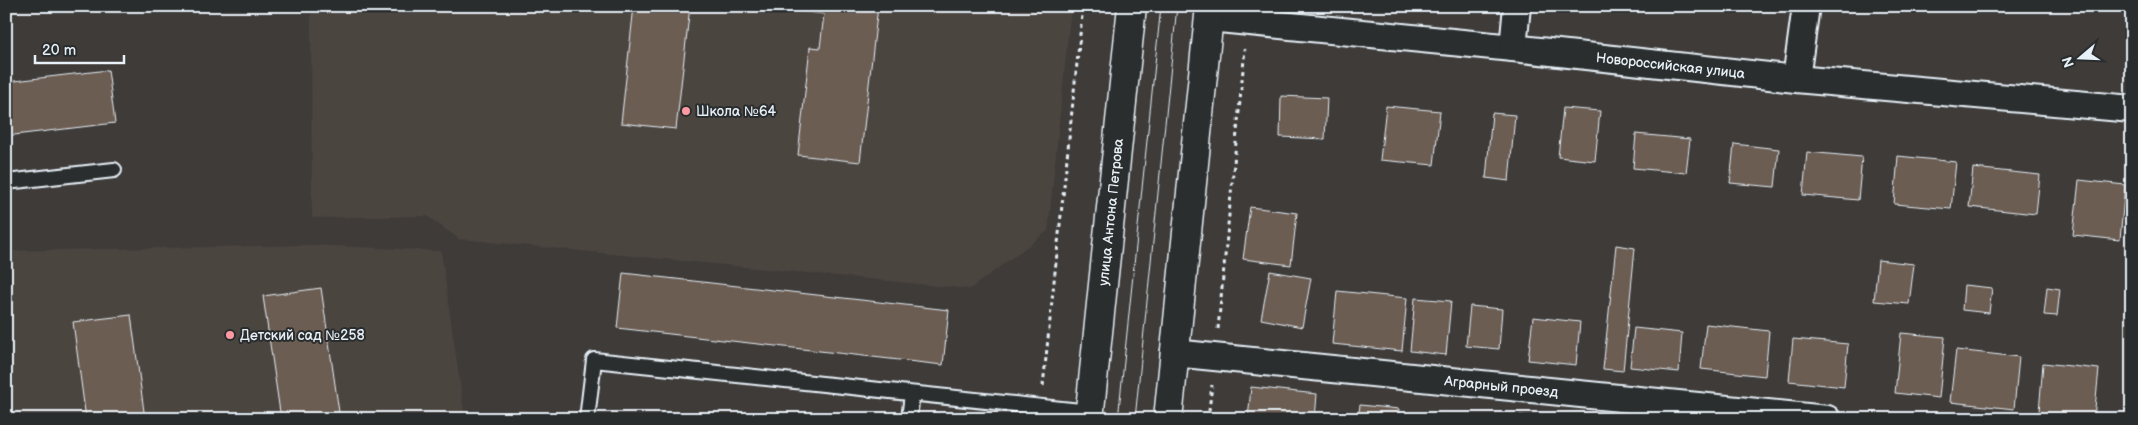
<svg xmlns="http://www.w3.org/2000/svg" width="2138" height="425" font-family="'Balsamiq Sans',sans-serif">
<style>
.built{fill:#4c4541}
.building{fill:#6c5d53;stroke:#e8f1f8}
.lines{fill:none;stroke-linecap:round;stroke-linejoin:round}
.lane-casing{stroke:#e8f1f8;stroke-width:18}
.street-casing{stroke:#e8f1f8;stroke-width:30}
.secondary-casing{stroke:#e8f1f8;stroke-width:31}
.path{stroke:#e8f1f8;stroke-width:3;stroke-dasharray:4 4;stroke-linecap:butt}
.lane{stroke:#2a2d2e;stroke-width:14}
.street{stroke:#2a2d2e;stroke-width:26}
.secondary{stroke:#2a2d2e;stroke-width:28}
.tram{stroke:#e8f1f8;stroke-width:1}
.poi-dot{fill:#ff9aa2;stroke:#2a2d2e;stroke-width:2}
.labels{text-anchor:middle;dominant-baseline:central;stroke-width:4;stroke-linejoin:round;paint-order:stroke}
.street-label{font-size:14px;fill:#e8f1f8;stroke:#2a2d2e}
.poi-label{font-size:14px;fill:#e8f1f8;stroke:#2a2d2e;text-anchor:start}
</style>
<rect width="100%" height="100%" fill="#3e3b39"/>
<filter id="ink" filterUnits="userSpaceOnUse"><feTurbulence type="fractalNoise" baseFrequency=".02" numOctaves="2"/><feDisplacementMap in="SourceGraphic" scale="10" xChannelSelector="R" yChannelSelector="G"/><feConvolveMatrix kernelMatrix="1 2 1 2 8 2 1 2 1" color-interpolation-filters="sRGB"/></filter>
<g filter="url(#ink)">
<g class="built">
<path d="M311 6H1071L1048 231 970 289 459 239 427 216 312 218Z"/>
<path d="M315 245 441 251 465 419H6V251Z"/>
</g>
<g class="building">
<path d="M634 6H690L676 129 621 123Z"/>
<path d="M752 6H878L860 162 798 155 810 47 820 48 824 14Z"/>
<path d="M108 70 115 123 6 136V82Z"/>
<path d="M1281 96 1327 98 1325 139 1280 137Z"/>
<path d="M1386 106 1440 111 1434 165 1380 160Z"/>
<path d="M1563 108 1600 111 1595 161 1558 157Z"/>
<path d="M1492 113 1515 115 1509 181 1486 178Z"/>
<path d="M1636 134 1690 139 1686 173 1633 168Z"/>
<path d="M1734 144 1779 149 1775 187 1730 183Z"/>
<path d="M1807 152 1862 157 1858 200 1803 195Z"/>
<path d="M1898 156 1956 162 1951 209 1894 204Z"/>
<path d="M1973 168 2040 175 2036 214 1969 207Z"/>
<path d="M2079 180 2125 185 2120 240 2073 235Z"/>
<path d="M1250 207 1297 213 1291 265 1243 259Z"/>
<path d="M1616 245 1635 248 1623 371 1603 369Z"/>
<path d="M1878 260 1914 264 1909 304 1874 301Z"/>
<path d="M1270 271 1311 278 1302 327 1261 319Z"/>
<path d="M623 273 949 310 943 365 617 328Z"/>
<path d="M1964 285 1992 288 1989 313 1962 310Z"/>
<path d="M2047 287 2060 289 2057 316 2044 315Z"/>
<path d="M321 288 340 419H281L263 296Z"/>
<path d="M1337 291 1407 298 1402 351 1332 344Z"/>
<path d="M1415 298 1451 301 1446 355 1410 351Z"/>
<path d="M1470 306 1502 309 1499 349 1466 346Z"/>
<path d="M131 315 145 419H86L73 322Z"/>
<path d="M1533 317 1580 322 1576 365 1528 360Z"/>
<path d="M1706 324 1769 331 1765 376 1701 369Z"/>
<path d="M1634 328 1682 333 1679 372 1630 367Z"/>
<path d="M1901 333 1945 337 1939 398 1895 393Z"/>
<path d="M1793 339 1848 344 1844 387 1789 381Z"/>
<path d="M1956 350 2019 357 2014 409 1950 402Z"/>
<path d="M2043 363 2099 369 2094 418 2039 412Z"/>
<path d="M1251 387 1317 394 1315 419H1248Z"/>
<path d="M1360 405 1399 409 1398 419H1358Z"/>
<path d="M1439 415 1477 419H1439Z"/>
<path d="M1520 415 1557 419H1519Z"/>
</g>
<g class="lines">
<g class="lane-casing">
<g id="lane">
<path d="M6 182 114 170"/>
<path d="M587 419 594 360 1090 412"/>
<path d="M909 419 912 394"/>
</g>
</g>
<g class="street-casing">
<g id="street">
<path id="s1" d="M1209 18 1513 48 1796 79 2132 109"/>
<path d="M1513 48 1517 6"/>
<path d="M1796 79 1806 6"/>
<path id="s2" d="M1174 353 1827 419"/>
</g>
</g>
<g class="secondary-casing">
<g id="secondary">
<path id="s3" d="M1089 419 1132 6"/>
<path d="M1168 419 1210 6"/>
</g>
</g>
<g class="path">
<path d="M1218 329 1245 49"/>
<path d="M1043 386 1083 6"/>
<path d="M1208 419 1212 385"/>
</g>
<use href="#lane" class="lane"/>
<use href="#street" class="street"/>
<use href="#secondary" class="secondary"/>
<g class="tram">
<path d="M1118 419 1161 6"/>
<path d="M1135 419 1177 6"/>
</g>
</g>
</g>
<g class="poi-dot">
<circle cx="686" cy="111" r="5"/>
<circle cx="230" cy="335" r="5"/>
</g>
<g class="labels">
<g class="street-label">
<text stroke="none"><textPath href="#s1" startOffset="464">Новороссийская улица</textPath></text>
<text stroke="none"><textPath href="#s3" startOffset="208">улица Антона Петрова</textPath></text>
<text stroke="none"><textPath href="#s2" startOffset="329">Аграрный проезд</textPath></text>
</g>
<g class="poi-label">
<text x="696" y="111">Школа №64</text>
<text x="240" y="335">Детский сад №258</text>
</g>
</g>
<rect width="2138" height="425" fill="none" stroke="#2a2d2e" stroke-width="25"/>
<rect x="12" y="12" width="2113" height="400" fill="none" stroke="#e8f1f8" stroke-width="2" filter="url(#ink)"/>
<g transform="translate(2080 58) rotate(251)" stroke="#2a2d2e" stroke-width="4" paint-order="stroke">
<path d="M0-4L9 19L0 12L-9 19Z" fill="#e8f1f8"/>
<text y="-8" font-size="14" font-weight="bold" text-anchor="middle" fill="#e8f1f8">N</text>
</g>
<path d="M35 55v8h89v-8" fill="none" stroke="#e8f1f8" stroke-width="2.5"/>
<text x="42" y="55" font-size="15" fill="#e8f1f8" stroke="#2a2d2e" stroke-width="4" paint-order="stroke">20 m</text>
</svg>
